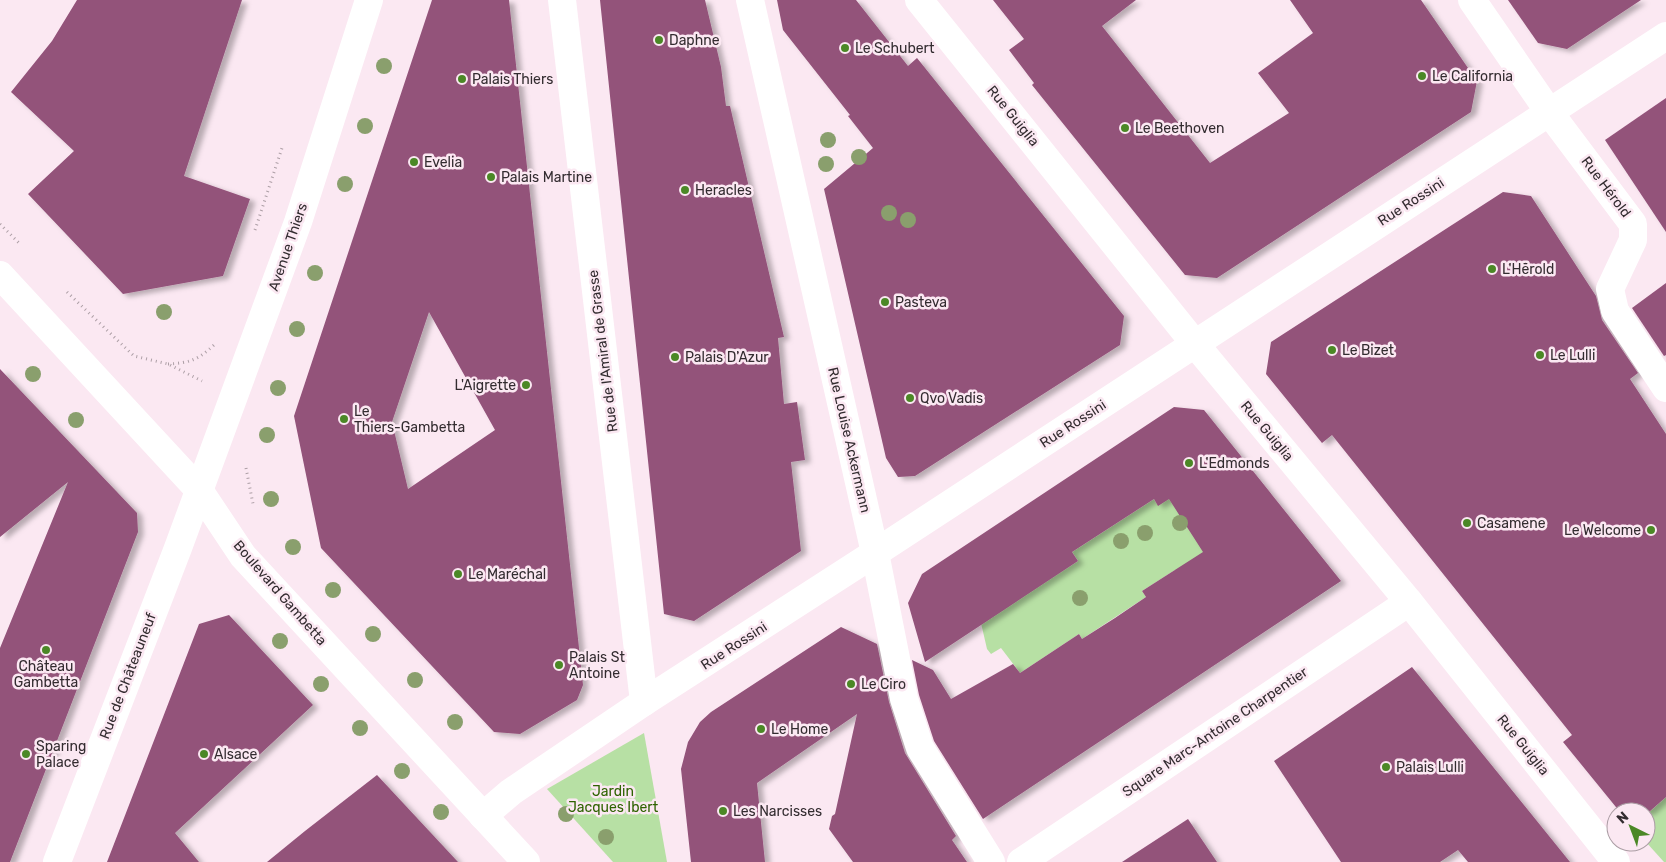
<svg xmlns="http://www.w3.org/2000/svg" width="1666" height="862" font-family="Rubik,sans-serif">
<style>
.green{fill:#b7e0a4}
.building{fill:#93527a;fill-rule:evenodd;filter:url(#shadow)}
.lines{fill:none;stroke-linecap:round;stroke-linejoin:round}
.path{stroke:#ad9fa6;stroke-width:3;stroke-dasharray:1 4;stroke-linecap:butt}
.minor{stroke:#fff;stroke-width:28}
.tree{fill:#8a9f6d}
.poi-dot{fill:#4b8826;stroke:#fbe8f2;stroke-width:2}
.labels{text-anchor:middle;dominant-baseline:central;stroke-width:5;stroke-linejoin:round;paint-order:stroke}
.poi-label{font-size:14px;fill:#332c30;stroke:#fbe8f2;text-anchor:start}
.street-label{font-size:14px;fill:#332c30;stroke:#fbe8f2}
.park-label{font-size:14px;fill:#2e6301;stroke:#fbe8f2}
</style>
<defs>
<filter id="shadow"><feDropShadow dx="5.5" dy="3" stdDeviation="2.5" flood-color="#0004"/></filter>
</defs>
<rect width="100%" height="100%" fill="#fbe8f2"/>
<g class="green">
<path d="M1182 490 1206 556 1179 574 1175 570 1142 591 1146 597 1082 639 1079 634 1020 673 1001 648 991 654 987 649 981 623 1078 561 1072 552 1154 499 1158 505Z"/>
<path d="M644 733 667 862H613L547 789Z"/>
<path d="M1666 797V862H1664L1646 842V815Z"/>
</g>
<g class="building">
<path d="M77 0H242L184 176 250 199 223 276 123 294 28 194 74 151 11 92 52 41Z"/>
<path d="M432 0H509L583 685 577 700 520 734 494 732 321 548 294 416ZM429 312 495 430 408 489 392 422Z"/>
<path d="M600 0H705L721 67 726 106H730L784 337 778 338 784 404 797 402 805 460 791 462 801 551 694 621 664 614Z"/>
<path d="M777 0H856L908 66 917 58 1124 316 1120 345 915 476 898 477 886 458 824 189 873 148 848 116 850 115 783 30Z"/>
<path d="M993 0H1136L1102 26 1210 163 1289 113 1258 73 1313 33 1290 0H1421L1477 81 1471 112 1217 278 1185 275 1032 85 1034 83 1009 50 1024 39Z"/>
<path d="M1508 0H1641L1567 49 1538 43Z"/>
<path d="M1666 98V232L1605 140Z"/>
<path d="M1503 192 1531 196 1596 296 1602 320 1638 373 1630 379 1666 434V797L1649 812H1620L1563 742 1572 735 1332 435 1322 443 1266 374 1271 342Z"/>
<path d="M1666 283V355L1664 356 1632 308Z"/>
<path d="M0 369 137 513 138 532 10 862H0V648L68 482 0 537Z"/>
<path d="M1174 407 1204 410 1341 581 983 819 934 741 919 695 912 660 933 670 951 699 1013 664 1020 673 1079 634 1082 639 1115 618 1146 597 1142 591 1203 552 1169 499 1158 506 1154 499 1072 552 1078 561 925 662 908 603 922 574Z"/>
<path d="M229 615 313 705 175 833 199 862H107L199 624Z"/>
<path d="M841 627 877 644 889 702 905 753 956 836 952 840 967 862H853L829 829 832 816 835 814 857 714 757 783 765 862H691L681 769 688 742 700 722 711 712Z"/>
<path d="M1412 667 1498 773 1570 862H1468L1458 850 1440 862H1341L1274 761Z"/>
<path d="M377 775 458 862H267L305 831Z"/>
<path d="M1188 819 1217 862H1122Z"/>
</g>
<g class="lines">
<g class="path">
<path d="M0 224 21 245"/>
<path d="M255 230 282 148"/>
<path d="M67 292 134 356 168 364 202 381"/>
<path d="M168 364C189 363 198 360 214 345"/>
<path d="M246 468 253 504"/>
</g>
<g class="minor">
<path d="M562 0 644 702"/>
<path d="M750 0 875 553 904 699 920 748 991 862"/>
<path d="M919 0 1195 344 1409 602 1616 862"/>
<path d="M1472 0 1549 112 1633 224V240L1610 289 1615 311 1666 388"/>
<path d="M0 275 199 490 243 556 526 862"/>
<path d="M483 816 511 792 644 702 875 553 1666 36"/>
<path d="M57 862 178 548 298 222 369 0"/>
<path d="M1021 862 1409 602"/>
</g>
</g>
<g class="tree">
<circle cx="384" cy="66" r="8"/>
<circle cx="365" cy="126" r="8"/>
<circle cx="828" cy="140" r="8"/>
<circle cx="859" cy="157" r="8"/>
<circle cx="826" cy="164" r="8"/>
<circle cx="345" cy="184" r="8"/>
<circle cx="889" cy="213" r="8"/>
<circle cx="908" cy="220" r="8"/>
<circle cx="315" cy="273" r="8"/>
<circle cx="164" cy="312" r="8"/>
<circle cx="297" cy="329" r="8"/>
<circle cx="33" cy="374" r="8"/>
<circle cx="278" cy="388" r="8"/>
<circle cx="76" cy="420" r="8"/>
<circle cx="267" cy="435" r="8"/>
<circle cx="271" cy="499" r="8"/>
<circle cx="1180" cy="523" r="8"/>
<circle cx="1145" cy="533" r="8"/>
<circle cx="1121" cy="541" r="8"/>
<circle cx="293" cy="547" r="8"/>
<circle cx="333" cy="590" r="8"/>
<circle cx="1080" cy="598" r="8"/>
<circle cx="373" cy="634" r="8"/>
<circle cx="280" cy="641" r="8"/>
<circle cx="415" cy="680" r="8"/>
<circle cx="321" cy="684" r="8"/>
<circle cx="455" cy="722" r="8"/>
<circle cx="360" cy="728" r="8"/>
<circle cx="402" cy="771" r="8"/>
<circle cx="441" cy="812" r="8"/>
<circle cx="566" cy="814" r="8"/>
<circle cx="606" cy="837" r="8"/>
</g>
<g class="poi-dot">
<circle cx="659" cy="40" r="5"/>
<circle cx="845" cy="48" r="5"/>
<circle cx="1422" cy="76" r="5"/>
<circle cx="462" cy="79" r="5"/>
<circle cx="1125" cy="128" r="5"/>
<circle cx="414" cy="162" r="5"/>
<circle cx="491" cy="177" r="5"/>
<circle cx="685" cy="190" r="5"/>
<circle cx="1492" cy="269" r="5"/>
<circle cx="885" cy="302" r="5"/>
<circle cx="1332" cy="350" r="5"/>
<circle cx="1540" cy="355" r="5"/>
<circle cx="675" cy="357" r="5"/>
<circle cx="526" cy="385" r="5"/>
<circle cx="910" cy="398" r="5"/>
<circle cx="344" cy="419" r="5"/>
<circle cx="1189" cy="463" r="5"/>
<circle cx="1467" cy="523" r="5"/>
<circle cx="1651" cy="530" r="5"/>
<circle cx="458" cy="574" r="5"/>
<circle cx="46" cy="650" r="5"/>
<circle cx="559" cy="665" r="5"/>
<circle cx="851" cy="684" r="5"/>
<circle cx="761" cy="729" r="5"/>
<circle cx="26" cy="754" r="5"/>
<circle cx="204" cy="754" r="5"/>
<circle cx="1386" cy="767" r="5"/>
<circle cx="723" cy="811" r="5"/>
</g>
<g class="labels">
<g class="poi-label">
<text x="669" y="40">Daphne</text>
<text x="855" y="48">Le Schubert</text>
<text x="1432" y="76">Le California</text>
<text x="472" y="79">Palais Thiers</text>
<text x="1135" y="128">Le Beethoven</text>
<text x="424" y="162">Evelia</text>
<text x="501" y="177">Palais Martine</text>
<text x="695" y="190">Heracles</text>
<text x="1502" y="269">L'Hērold</text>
<text x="895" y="302">Pasteva</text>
<text x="1342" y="350">Le Bizet</text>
<text x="1550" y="355">Le Lulli</text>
<text x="685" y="357">Palais D'Azur</text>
<text x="516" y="385" text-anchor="end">L'Aigrette</text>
<text x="920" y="398">Qvo Vadis</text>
<text x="354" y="411">Le<tspan x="354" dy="16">Thiers-Gambetta</tspan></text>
<text x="1199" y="463">L'Edmonds</text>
<text x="1477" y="523">Casamene</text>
<text x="1641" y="530" text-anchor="end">Le Welcome</text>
<text x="468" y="574">Le Maréchal</text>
<text x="569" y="657">Palais St<tspan x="569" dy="16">Antoine</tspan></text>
<text x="46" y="666" text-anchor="middle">Château<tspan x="46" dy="16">Gambetta</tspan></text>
<text x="861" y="684">Le Ciro</text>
<text x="771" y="729">Le Home</text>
<text x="36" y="746">Sparing<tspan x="36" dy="16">Palace</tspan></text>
<text x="214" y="754">Alsace</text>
<text x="1396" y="767">Palais Lulli</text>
<text x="733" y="811">Les Narcisses</text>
</g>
<g class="street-label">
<text transform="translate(1013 116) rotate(51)">Rue Guiglia</text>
<text transform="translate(1606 187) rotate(53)">Rue Hérold</text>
<text transform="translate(1411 202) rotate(-33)">Rue Rossini</text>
<text transform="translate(288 247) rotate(-71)">Avenue Thiers</text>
<text transform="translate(603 351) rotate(-97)">Rue de l'Amiral de Grasse</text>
<text transform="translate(1073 424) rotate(-33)">Rue Rossini</text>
<text transform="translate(1267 431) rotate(50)">Rue Guiglia</text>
<text transform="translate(849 440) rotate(77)">Rue Louise Ackermann</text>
<text transform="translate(280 593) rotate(49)">Boulevard Gambetta</text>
<text transform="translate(734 646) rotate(-33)">Rue Rossini</text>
<text transform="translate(128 676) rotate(-69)">Rue de Châteauneuf</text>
<text transform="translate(1215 732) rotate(-34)">Square Marc-Antoine Charpentier</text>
<text transform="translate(1523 745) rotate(51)">Rue Guiglia</text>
</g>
<g class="park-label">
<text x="613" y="791">Jardin<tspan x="613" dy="16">Jacques Ibert</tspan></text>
</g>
</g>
<g transform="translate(1631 827) rotate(318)"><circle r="24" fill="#fbe8f2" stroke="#ab9da4"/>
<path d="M0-4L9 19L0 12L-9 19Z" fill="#4b8826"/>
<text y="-8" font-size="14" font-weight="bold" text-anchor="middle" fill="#332c30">N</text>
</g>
</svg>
